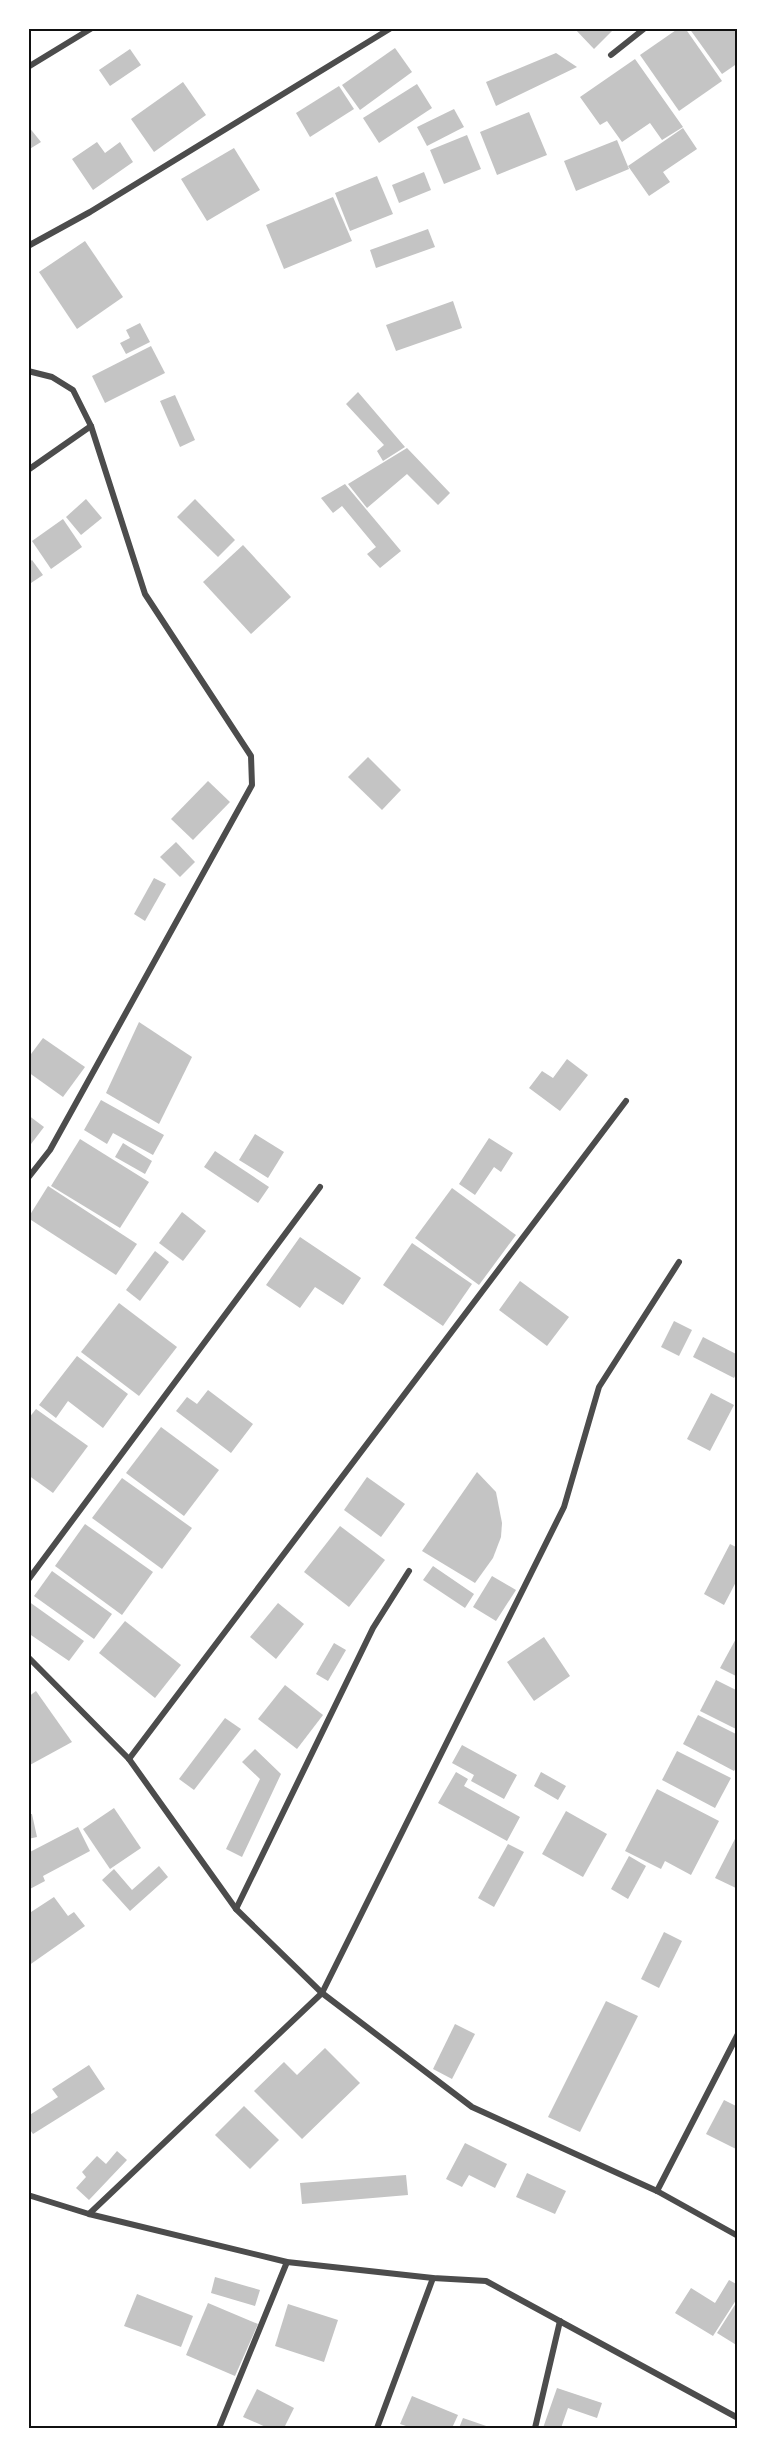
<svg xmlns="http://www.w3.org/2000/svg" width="766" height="2457" font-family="'Archivo Narrow',sans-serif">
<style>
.building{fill:#c4c4c4}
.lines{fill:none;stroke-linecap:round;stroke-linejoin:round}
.minor{stroke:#4c4c4c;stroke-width:6}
.neatline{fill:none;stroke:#111;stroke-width:2}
</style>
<rect width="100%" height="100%" fill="#fff"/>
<g class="building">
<path d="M574 28H615L594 49Z"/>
<path d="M679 28H685L722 81 679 111 640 55Z"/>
<path d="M689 28H738V63L722 74Z"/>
<path d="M395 48 412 72 360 110 342 85Z"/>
<path d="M130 49 141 65 110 86 99 70Z"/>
<path d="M556 53 577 67 496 106 486 82Z"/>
<path d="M635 59 683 127 662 140 650 123 622 142 607 121 600 125 580 97Z"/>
<path d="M183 82 206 115 154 152 131 119Z"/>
<path d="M417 84 432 108 379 143 363 118Z"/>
<path d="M339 86 354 109 310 137 296 113Z"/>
<path d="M454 109 464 127 427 146 417 127Z"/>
<path d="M529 112 547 155 497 175 480 132Z"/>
<path d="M28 126 41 142 28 150Z"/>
<path d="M683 128 697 149 663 172 670 182 649 196 628 166Z"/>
<path d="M467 135 481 169 444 184 430 150Z"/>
<path d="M617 140 629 169 576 191 564 161Z"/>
<path d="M97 142 105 153 120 142 133 162 93 190 72 159Z"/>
<path d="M234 148 260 190 207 221 181 179Z"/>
<path d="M424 172 431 190 399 203 392 185Z"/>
<path d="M377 176 393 214 350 231 335 193Z"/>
<path d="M333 197 352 241 284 269 266 225Z"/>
<path d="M428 229 435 247 376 268 370 250Z"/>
<path d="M85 241 123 297 77 329 39 272Z"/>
<path d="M453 301 462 328 396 351 386 325Z"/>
<path d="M140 323 150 342 126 354 120 343 130 338 126 330Z"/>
<path d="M151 346 165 373 105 403 92 376Z"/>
<path d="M358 392 405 447 383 461 377 451 384 445 346 404Z"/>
<path d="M175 395 195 440 180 447 160 401Z"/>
<path d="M407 448 450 493 438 505 407 474 367 508 348 484Z"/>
<path d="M345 484 401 551 380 568 367 554 376 547 342 506 333 513 321 498Z"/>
<path d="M86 499 102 518 81 535 66 517Z"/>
<path d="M195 499 235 540 218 557 177 517Z"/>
<path d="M63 519 82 547 51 569 32 541Z"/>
<path d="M243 545 291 597 251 634 203 582Z"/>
<path d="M32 560 43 575 28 585V563Z"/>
<path d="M368 757 401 790 382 810 348 777Z"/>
<path d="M208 781 230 802 193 840 171 819Z"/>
<path d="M176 842 195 862 180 877 160 857Z"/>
<path d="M154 878 166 884 145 921 134 914Z"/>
<path d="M139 1022 192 1057 159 1124 106 1093Z"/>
<path d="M43 1038 85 1067 63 1097 28 1072V1058Z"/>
<path d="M567 1059 588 1075 560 1111 529 1088 542 1071 553 1078Z"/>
<path d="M101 1100 164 1135 153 1155 113 1133 107 1144 84 1130Z"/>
<path d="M28 1115 44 1127 28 1148Z"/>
<path d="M255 1134 284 1152 268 1178 239 1160Z"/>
<path d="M489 1138 513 1153 501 1172 494 1167 475 1195 459 1184Z"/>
<path d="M80 1139 149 1182 120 1228 51 1186Z"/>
<path d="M123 1143 152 1161 145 1174 115 1157Z"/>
<path d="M215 1151 269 1187 258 1203 204 1167Z"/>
<path d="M48 1186 137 1244 116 1275 28 1218Z"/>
<path d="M452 1188 516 1235 479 1285 415 1238Z"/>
<path d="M182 1212 206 1231 183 1261 159 1243Z"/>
<path d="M300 1237 361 1278 343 1305 315 1287 300 1308 266 1285Z"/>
<path d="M412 1243 472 1284 443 1326 383 1285Z"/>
<path d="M155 1251 169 1262 140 1301 126 1290Z"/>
<path d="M520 1281 569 1317 547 1346 499 1310Z"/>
<path d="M119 1303 177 1347 139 1396 81 1352Z"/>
<path d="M674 1321 692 1330 679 1356 661 1347Z"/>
<path d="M703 1337 738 1355V1370L734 1378 693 1357Z"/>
<path d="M77 1356 128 1394 103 1428 68 1401 56 1418 39 1405Z"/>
<path d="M208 1390 253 1424 231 1453 176 1411 187 1397 197 1404Z"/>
<path d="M711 1393 734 1405 710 1451 687 1439Z"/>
<path d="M36 1409 88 1446 53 1493 28 1475V1419Z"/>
<path d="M161 1427 219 1470 184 1516 126 1473Z"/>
<path d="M477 1472 496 1492 502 1523 501 1537 493 1558 475 1583 422 1551Z"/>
<path d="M367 1477 405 1504 381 1537 344 1510Z"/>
<path d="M122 1478 192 1528 162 1569 92 1518Z"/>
<path d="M85 1524 153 1572 122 1615 55 1566Z"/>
<path d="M340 1526 385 1560 349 1607 304 1572Z"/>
<path d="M730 1544 738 1548V1578L724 1605 704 1594Z"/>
<path d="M433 1566 474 1594 465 1608 423 1580Z"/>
<path d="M52 1571 112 1614 94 1639 34 1596Z"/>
<path d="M492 1576 516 1590 496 1621 473 1607Z"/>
<path d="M28 1601 84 1641 69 1661 28 1633Z"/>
<path d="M278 1603 304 1624 276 1659 250 1637Z"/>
<path d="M125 1621 181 1665 155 1698 99 1653Z"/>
<path d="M738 1635V1677L720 1668Z"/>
<path d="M544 1637 570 1676 534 1701 507 1662Z"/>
<path d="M334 1643 346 1650 328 1681 316 1674Z"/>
<path d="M716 1680 738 1691V1730L700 1711Z"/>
<path d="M285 1685 323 1715 297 1749 258 1719Z"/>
<path d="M36 1691 72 1742 28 1766V1697Z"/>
<path d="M698 1715 738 1735V1765L734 1771 683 1744Z"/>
<path d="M225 1718 241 1729 194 1790 179 1779Z"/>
<path d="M462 1745 517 1775 504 1799 471 1781 474 1775 452 1763Z"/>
<path d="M255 1749 281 1774 242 1857 226 1849 260 1779 242 1762Z"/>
<path d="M677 1751 731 1778 715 1808 662 1780Z"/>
<path d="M456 1772 468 1779 464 1786 520 1817 507 1841 438 1803Z"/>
<path d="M541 1772 566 1786 558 1800 534 1786Z"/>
<path d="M657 1789 719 1821 691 1875 665 1861 661 1869 625 1851Z"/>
<path d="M114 1808 141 1848 110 1869 83 1829Z"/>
<path d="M566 1811 607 1834 583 1877 542 1854Z"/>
<path d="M28 1814H32L37 1837 28 1839Z"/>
<path d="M78 1827 90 1851 43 1876 45 1881 28 1890V1853Z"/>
<path d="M738 1833V1889L715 1878Z"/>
<path d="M508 1844 524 1852 494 1907 478 1898Z"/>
<path d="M629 1856 646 1866 628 1899 611 1889Z"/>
<path d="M159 1866 168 1877 130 1911 102 1880 114 1869 132 1890Z"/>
<path d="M54 1897 68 1916 74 1912 85 1926 28 1966V1914Z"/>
<path d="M664 1932 682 1941 659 1988 641 1979Z"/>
<path d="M606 2001 638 2016 580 2132 548 2117Z"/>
<path d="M455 2024 475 2034 452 2079 433 2069Z"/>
<path d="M325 2048 360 2083 302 2139 254 2091 284 2062 297 2075Z"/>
<path d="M89 2065 105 2089 33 2134 28 2127V2116L58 2097 52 2089Z"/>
<path d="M724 2100 738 2107V2150L706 2134Z"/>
<path d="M244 2106 279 2140 250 2169 215 2135Z"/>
<path d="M465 2143 507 2164 495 2188 469 2175 462 2187 446 2179Z"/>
<path d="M117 2151 127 2160 89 2200 76 2188 86 2177 82 2172 97 2156 106 2164Z"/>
<path d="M527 2173 566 2191 555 2214 516 2197Z"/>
<path d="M406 2175 408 2195 302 2204 300 2183Z"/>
<path d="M215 2277 260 2290 255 2306 211 2293Z"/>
<path d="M729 2280 738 2285V2297L713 2336 675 2313 691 2288 715 2303Z"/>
<path d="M137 2294 193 2316 181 2347 124 2326Z"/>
<path d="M738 2300V2346L717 2333Z"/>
<path d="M208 2303 258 2324 235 2376 186 2355Z"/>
<path d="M288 2304 338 2320 324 2362 275 2346Z"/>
<path d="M557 2388 602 2403 597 2418 568 2408 561 2428H543Z"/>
<path d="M257 2389 294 2408 284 2428H268L243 2417Z"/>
<path d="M412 2396 458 2415 452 2428H412L400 2424Z"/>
<path d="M463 2418 492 2428H459Z"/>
</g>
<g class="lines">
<g class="minor">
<path d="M611 55 645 28"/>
<path d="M28 67 92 28"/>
<path d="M28 246 90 212 391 28"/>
<path d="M28 371 52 377 73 390 91 426 145 594 251 756 252 785 50 1150 28 1178"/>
<path d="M28 470 91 426"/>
<path d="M28 1580 320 1187"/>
<path d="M28 1657 129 1759 236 1909 322 1993 472 2107 657 2191 738 2236"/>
<path d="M129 1759 626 1101"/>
<path d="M236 1909 373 1628 409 1571"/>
<path d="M657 2191 738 2034"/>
<path d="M28 2195 89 2214 287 2262 433 2278 486 2281 738 2418"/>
<path d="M89 2214 322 1993 564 1507 599 1387 679 1262"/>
<path d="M219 2428 287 2262"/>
<path d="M377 2428 433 2278"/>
<path d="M535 2428 560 2321"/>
</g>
</g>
<rect width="766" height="2457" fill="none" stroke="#ffffff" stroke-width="60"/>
<rect x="30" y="30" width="706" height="2397" class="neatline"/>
</svg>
